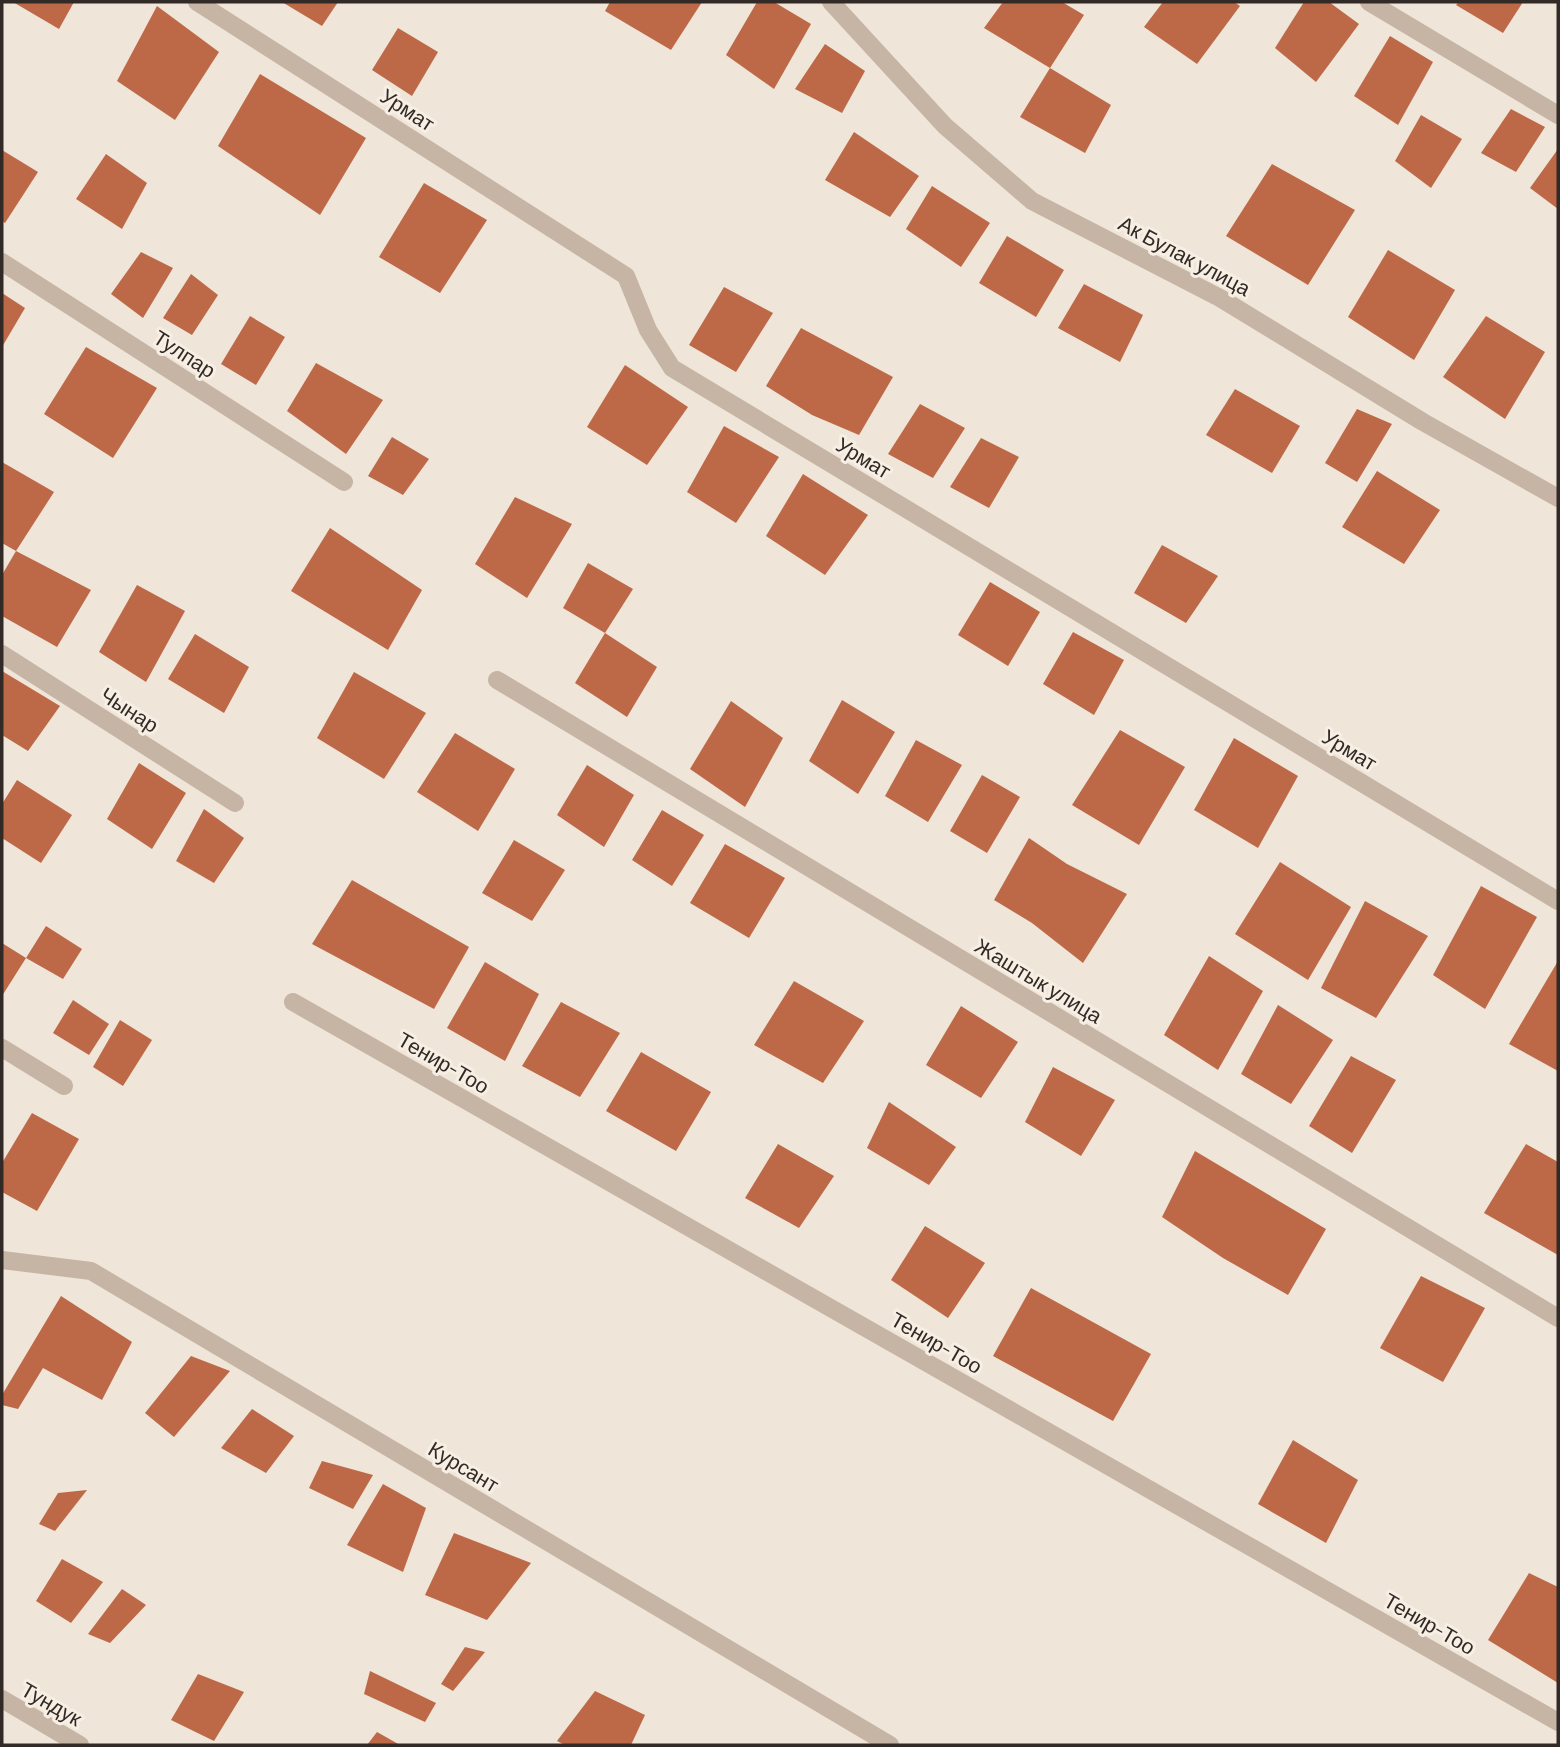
<svg xmlns="http://www.w3.org/2000/svg" width="1560" height="1747" font-family="Barlow,sans-serif">
<style>
.building{fill:#bd6948}
.lines{fill:none;stroke-linecap:round;stroke-linejoin:round}
.minor{stroke:#c6b5a5;stroke-width:18}
.labels{text-anchor:middle;dominant-baseline:central;stroke-width:6;stroke-linejoin:round;paint-order:stroke}
.street-label{font-size:21px;fill:#322a26;stroke:#f7efe4}
</style>
<rect width="100%" height="100%" fill="#efe5d8"/>
<g class="building">
<path d="M13 2H74L59 29Z"/>
<path d="M282 2H338L322 26Z"/>
<path d="M610 2H702L671 50 605 11Z"/>
<path d="M757 2H774L811 24 774 89 726 55Z"/>
<path d="M1003 2H1062L1084 15 1050 68 984 28Z"/>
<path d="M1163 2H1234L1240 6 1197 64 1144 27Z"/>
<path d="M1304 2H1329L1359 24 1316 82 1275 48Z"/>
<path d="M1459 2H1523L1503 33 1456 5Z"/>
<path d="M157 6 219 52 175 120 117 81Z"/>
<path d="M398 28 438 52 412 96 372 70Z"/>
<path d="M1390 36 1433 62 1398 125 1354 96Z"/>
<path d="M825 44 865 71 842 113 795 89Z"/>
<path d="M1050 68 1111 105 1085 153 1020 117Z"/>
<path d="M260 74 366 138 320 215 218 146Z"/>
<path d="M1511 109 1545 127 1516 172 1481 153Z"/>
<path d="M1421 115 1462 139 1431 188 1395 161Z"/>
<path d="M854 132 919 176 890 217 825 180Z"/>
<path d="M1558 149V209L1530 188Z"/>
<path d="M2 150 38 172 5 223 2 221Z"/>
<path d="M106 154 147 183 122 229 76 199Z"/>
<path d="M1272 164 1355 210 1308 285 1226 236Z"/>
<path d="M424 183 487 220 440 293 379 257Z"/>
<path d="M932 186 990 223 961 267 906 229Z"/>
<path d="M1007 236 1064 270 1036 317 979 283Z"/>
<path d="M1388 250 1455 290 1414 360 1348 317Z"/>
<path d="M141 252 173 268 143 318 111 294Z"/>
<path d="M191 274 218 295 192 335 163 318Z"/>
<path d="M1084 284 1143 315 1120 362 1058 328Z"/>
<path d="M724 287 773 313 736 372 689 345Z"/>
<path d="M2 293 25 308 2 347Z"/>
<path d="M250 316 285 337 256 385 221 364Z"/>
<path d="M1486 316 1545 352 1505 419 1443 377Z"/>
<path d="M801 328 893 377 859 435 812 415 766 386Z"/>
<path d="M86 347 157 388 113 458 44 414Z"/>
<path d="M316 363 383 400 346 454 287 411Z"/>
<path d="M625 365 688 407 647 465 587 427Z"/>
<path d="M1235 389 1300 426 1272 473 1206 435Z"/>
<path d="M920 404 965 428 933 478 888 454Z"/>
<path d="M1357 409 1392 424 1357 482 1325 463Z"/>
<path d="M724 426 779 457 736 523 687 492Z"/>
<path d="M392 437 429 459 403 495 368 476Z"/>
<path d="M981 438 1019 457 989 508 950 487Z"/>
<path d="M2 462 54 492 16 551 2 543Z"/>
<path d="M1377 471 1440 510 1404 564 1342 527Z"/>
<path d="M803 474 868 515 825 575 766 536Z"/>
<path d="M515 497 572 524 527 598 475 564Z"/>
<path d="M330 528 422 590 388 650 291 591Z"/>
<path d="M1162 545 1218 576 1186 623 1134 593Z"/>
<path d="M16 551 91 590 57 647 2 616V575Z"/>
<path d="M588 563 633 589 605 633 563 608Z"/>
<path d="M990 582 1040 612 1008 666 958 635Z"/>
<path d="M137 585 185 611 146 682 99 652Z"/>
<path d="M1073 632 1124 660 1094 715 1043 684Z"/>
<path d="M605 633 657 667 627 717 575 683Z"/>
<path d="M195 634 249 667 224 713 168 679Z"/>
<path d="M2 671 60 706 28 751 2 735Z"/>
<path d="M354 672 426 713 384 779 317 738Z"/>
<path d="M842 700 895 732 858 794 809 761Z"/>
<path d="M731 701 783 738 745 807 690 769Z"/>
<path d="M1120 730 1185 767 1139 845 1072 805Z"/>
<path d="M455 733 515 769 478 831 417 792Z"/>
<path d="M1234 738 1298 776 1258 848 1194 810Z"/>
<path d="M916 740 962 765 928 822 885 796Z"/>
<path d="M139 763 186 793 152 849 107 819Z"/>
<path d="M587 765 634 795 604 847 557 815Z"/>
<path d="M982 775 1020 797 987 853 950 831Z"/>
<path d="M17 780 72 815 41 863 2 838V804Z"/>
<path d="M204 809 244 838 214 883 176 861Z"/>
<path d="M662 810 704 835 672 886 632 860Z"/>
<path d="M1029 838 1067 864 1127 894 1083 963 1032 923 994 900Z"/>
<path d="M514 840 565 870 532 921 482 893Z"/>
<path d="M725 844 785 878 749 938 690 903Z"/>
<path d="M1280 862 1351 907 1308 980 1235 934Z"/>
<path d="M352 880 469 947 434 1009 312 944Z"/>
<path d="M1481 886 1537 917 1485 1009 1433 975Z"/>
<path d="M1365 901 1428 936 1376 1018 1321 988Z"/>
<path d="M46 926 82 949 63 979 26 958 2 996V943L26 958Z"/>
<path d="M1209 956 1263 991 1218 1070 1164 1035Z"/>
<path d="M1558 961V1071L1509 1044Z"/>
<path d="M485 962 539 994 505 1061 447 1028Z"/>
<path d="M794 981 864 1021 823 1083 754 1045Z"/>
<path d="M73 1000 109 1024 89 1055 53 1033Z"/>
<path d="M561 1002 620 1033 580 1097 522 1066Z"/>
<path d="M1278 1005 1333 1040 1291 1104 1241 1074Z"/>
<path d="M961 1006 1018 1042 981 1098 926 1065Z"/>
<path d="M120 1020 152 1040 123 1086 93 1067Z"/>
<path d="M641 1052 711 1092 676 1151 606 1111Z"/>
<path d="M1351 1056 1396 1080 1352 1153 1309 1126Z"/>
<path d="M1053 1067 1115 1100 1081 1156 1025 1122Z"/>
<path d="M889 1102 956 1147 929 1185 867 1148Z"/>
<path d="M32 1113 79 1139 37 1211 2 1192V1163Z"/>
<path d="M778 1144 834 1176 799 1228 745 1198Z"/>
<path d="M1526 1144 1558 1162V1255L1484 1213Z"/>
<path d="M1195 1151 1326 1229 1288 1295 1223 1258 1162 1217Z"/>
<path d="M925 1226 985 1263 948 1318 891 1280Z"/>
<path d="M1421 1276 1485 1308 1443 1382 1380 1348Z"/>
<path d="M1031 1288 1151 1354 1113 1421 993 1356Z"/>
<path d="M61 1296 132 1342 102 1400 43 1368 18 1409 2 1405V1395Z"/>
<path d="M191 1356 230 1371 174 1437 145 1413Z"/>
<path d="M252 1409 294 1436 266 1473 221 1448Z"/>
<path d="M1293 1440 1358 1480 1326 1543 1258 1504Z"/>
<path d="M322 1461 373 1475 353 1509 309 1488Z"/>
<path d="M383 1484 426 1508 403 1572 347 1545Z"/>
<path d="M87 1490 55 1531 39 1524 58 1493Z"/>
<path d="M454 1533 531 1563 487 1620 425 1595Z"/>
<path d="M62 1559 103 1582 71 1623 36 1601Z"/>
<path d="M1529 1573 1558 1587V1683L1488 1640Z"/>
<path d="M122 1589 146 1605 110 1643 88 1634Z"/>
<path d="M465 1647 485 1652 453 1691 441 1684Z"/>
<path d="M370 1671 436 1703 425 1722 364 1694Z"/>
<path d="M198 1674 244 1692 214 1741 171 1720Z"/>
<path d="M595 1691 645 1715 631 1745H565L557 1741Z"/>
<path d="M377 1732 400 1745H367Z"/>
</g>
<g class="lines">
<g class="minor">
<path d="M197 2 626 276 648 330 672 368 1558 901"/>
<path d="M831 2 945 126 1032 201 1220 298 1423 422 1558 498"/>
<path d="M1369 2 1558 115"/>
<path d="M2 262 344 482"/>
<path d="M2 654 235 803"/>
<path d="M497 680 1558 1318"/>
<path d="M293 1002 1558 1722"/>
<path d="M2 1048 64 1086"/>
<path d="M2 1260 91 1271 890 1745"/>
<path d="M2 1699 80 1745"/>
</g>
</g>
<g class="labels">
<g class="street-label">
<text transform="translate(408 109) rotate(33)">Урмат</text>
<text transform="translate(1185 255) rotate(28)">Ак Булак улица</text>
<text transform="translate(185 353) rotate(33)">Тулпар</text>
<text transform="translate(864 457) rotate(31)">Урмат</text>
<text transform="translate(130 709) rotate(33)">Чынар</text>
<text transform="translate(1350 749) rotate(31)">Урмат</text>
<text transform="translate(1039 980) rotate(31)">Жаштык улица</text>
<text transform="translate(444 1062) rotate(30)">Тенир-Тоо</text>
<text transform="translate(937 1342) rotate(30)">Тенир-Тоо</text>
<text transform="translate(464 1466) rotate(31)">Курсант</text>
<text transform="translate(1430 1623) rotate(30)">Тенир-Тоо</text>
<text transform="translate(52 1703) rotate(30)">Тундук</text>
</g>
</g>
<rect width="1560" height="1747" fill="none" stroke="#322a26" stroke-width="7"/>
</svg>
